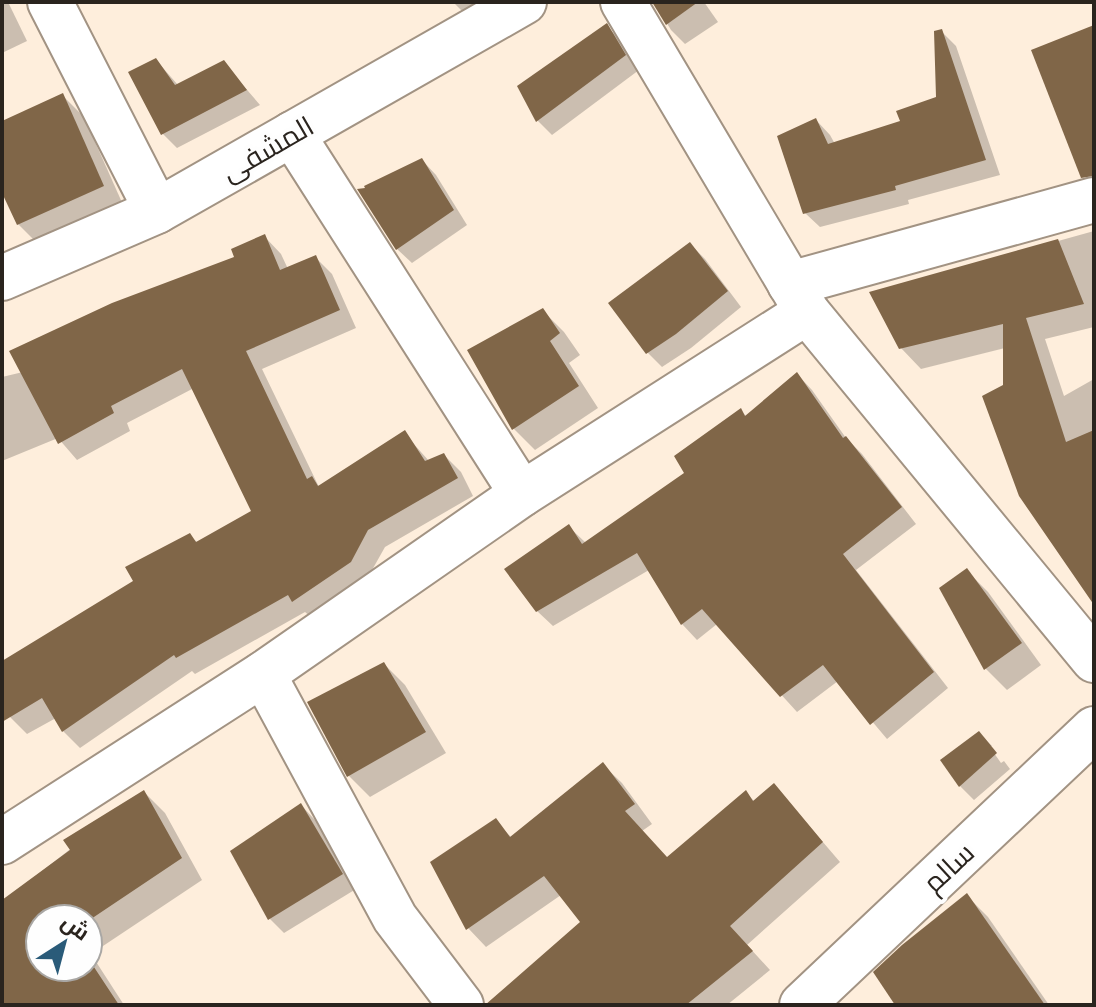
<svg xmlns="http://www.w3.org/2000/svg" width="1096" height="1007" font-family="'Golos Text',Cairo,sans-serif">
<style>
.shadow{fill:#0003;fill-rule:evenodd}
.building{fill:#806648}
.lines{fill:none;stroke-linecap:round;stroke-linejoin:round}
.minor-casing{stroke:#a29383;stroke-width:48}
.minor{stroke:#fff;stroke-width:44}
.labels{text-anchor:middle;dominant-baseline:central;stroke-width:8;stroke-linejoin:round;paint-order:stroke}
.street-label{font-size:28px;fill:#2a241e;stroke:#fefefe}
</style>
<rect width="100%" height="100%" fill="#feeedc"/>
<g class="shadow">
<path d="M2 2H8L27 41 2 53Z"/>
<path d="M453 2H496L471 20Z"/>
<path d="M654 2H704L718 22 685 44 671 30Z"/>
<path d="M606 26 621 40 639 70 552 135 537 120Z"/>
<path d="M941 31 956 46 1000 175 908 200 909 204 820 227 805 213 816 120 830 135 835 144 903 122 938 98Z"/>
<path d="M156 60 178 85 223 62 260 105 177 148 162 133Z"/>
<path d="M63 96 84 117 124 207 39 245 18 224 2 188V123Z"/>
<path d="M422 160 436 175 467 225 412 263 397 249 360 191Z"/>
<path d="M1094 231V327L1045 339 1064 396 1094 379V602L1005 386V348L921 369 901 348 872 293Z"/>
<path d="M264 236 281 254 288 269 315 257 332 274 356 328 262 369 318 485 320 487 404 433 429 461 444 455 461 472 473 496 385 547 367 579 311 617 305 612 195 674 192 671 80 748 63 731 56 718 27 734 10 717 2 705V663L136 582 189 535 198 543 254 511 194 388 127 423 130 431 77 460 58 438 2 461V377L23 372 237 258Z"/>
<path d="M690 244 705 259 741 307 691 348 662 367 647 352Z"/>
<path d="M543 311 564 332 580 355 569 363 598 408 535 450 514 429 469 350Z"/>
<path d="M797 374 812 390 846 438 862 454 916 524 856 570 948 688 887 739 838 681 797 712 717 624 697 640 682 624 649 570 553 626 537 611 569 527 586 543 687 473 741 411 747 417Z"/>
<path d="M967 571 988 592 1041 665 1007 690 986 669 942 589Z"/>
<path d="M384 664 405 685 446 753 370 797 349 776Z"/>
<path d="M979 733 992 746H989L1001 763 1004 761 1010 769 974 800 960 786 943 761Z"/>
<path d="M603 765 622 783 652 824 642 831 668 859 746 793 755 802 774 785 840 862 747 945 770 970 727 1005H488L582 923 561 895 486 947 468 928 495 821 512 838Z"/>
<path d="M144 792 165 813 202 880 91 954 124 1005H2V902ZM40 919H88V967H40Z"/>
<path d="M301 805 315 820 356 889 284 933 270 919Z"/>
<path d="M967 896 988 917 1049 1005H897Z"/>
</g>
<g class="building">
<path d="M652 2H698L666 25Z"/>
<path d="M607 23 626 55 536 122 517 86Z"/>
<path d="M1094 25V176L1081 178 1031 50Z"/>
<path d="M942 29 986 160 895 186 896 190 803 214 777 136 816 118 828 144 900 121 896 111 936 97 934 31Z"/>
<path d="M156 58 175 85 224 60 247 90 161 135 128 72Z"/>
<path d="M63 93 104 186 17 225 2 193V121Z"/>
<path d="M422 158 454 210 396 250 357 189 365 188 364 186Z"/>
<path d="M265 234 280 270 316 255 340 310 246 351 307 479 312 476 318 486 405 430 425 461 444 453 458 478 368 530 351 562 292 602 288 595 176 658 174 655 62 732 42 698 2 722V661L133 581 125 567 190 533 196 542 251 511 182 369 111 406 114 413 58 444 9 351 112 303 234 257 231 249Z"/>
<path d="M1058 239 1084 304 1026 318 1066 442 1094 430V605L1019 496 982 396 1003 385V324L899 349 869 292Z"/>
<path d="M690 242 728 291 676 334 646 354 608 303Z"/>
<path d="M543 308 560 333 550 341 579 386 512 430 467 350Z"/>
<path d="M797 372 843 438 846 436 902 507 843 554 934 672 870 725 823 665 780 697 702 609 681 625 637 553 536 612 504 569 569 524 582 544 684 473 674 456 741 408 745 416Z"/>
<path d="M967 568 1022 643 984 670 939 588Z"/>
<path d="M384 662 426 732 347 777 307 702Z"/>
<path d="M979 731 997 753 959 787 940 760Z"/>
<path d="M603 762 635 804 625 811 667 857 746 790 753 801 774 783 823 842 730 926 753 951 686 1005H485L580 922 544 876 466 930 430 862 496 818 510 837Z"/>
<path d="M144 790 182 858 88 921V919H40V967H88V958L119 1005H2V900L70 850 63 840Z"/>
<path d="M301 803 343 874 268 920 230 851Z"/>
<path d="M967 893 1045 1005H895L873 972 902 945Z"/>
</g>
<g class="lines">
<g class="minor-casing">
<g id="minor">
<path d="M50 2 157 211"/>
<path d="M623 2 807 312 1094 660"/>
<path d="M292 134 522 494"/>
<path d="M2 278 157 211 524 2"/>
<path d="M790 284 1094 200"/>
<path d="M263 674 395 918 461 1005"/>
<path d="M2 842 263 674 522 494 807 312"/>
<path d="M802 1005 1094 729"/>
</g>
</g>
<use href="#minor" class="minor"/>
</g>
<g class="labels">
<g class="street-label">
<text transform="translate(267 148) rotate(-30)">المشفى</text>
<text transform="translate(948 867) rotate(-43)">سالم</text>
</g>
</g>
<rect width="1096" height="1007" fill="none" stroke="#2a241e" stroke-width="8"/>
<g transform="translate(64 943) rotate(36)"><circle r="38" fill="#fefefe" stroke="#a9a7a4" stroke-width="2"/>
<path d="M0-6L14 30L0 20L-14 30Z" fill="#2a5b79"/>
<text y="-12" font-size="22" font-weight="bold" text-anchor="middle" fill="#2a241e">ش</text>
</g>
</svg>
